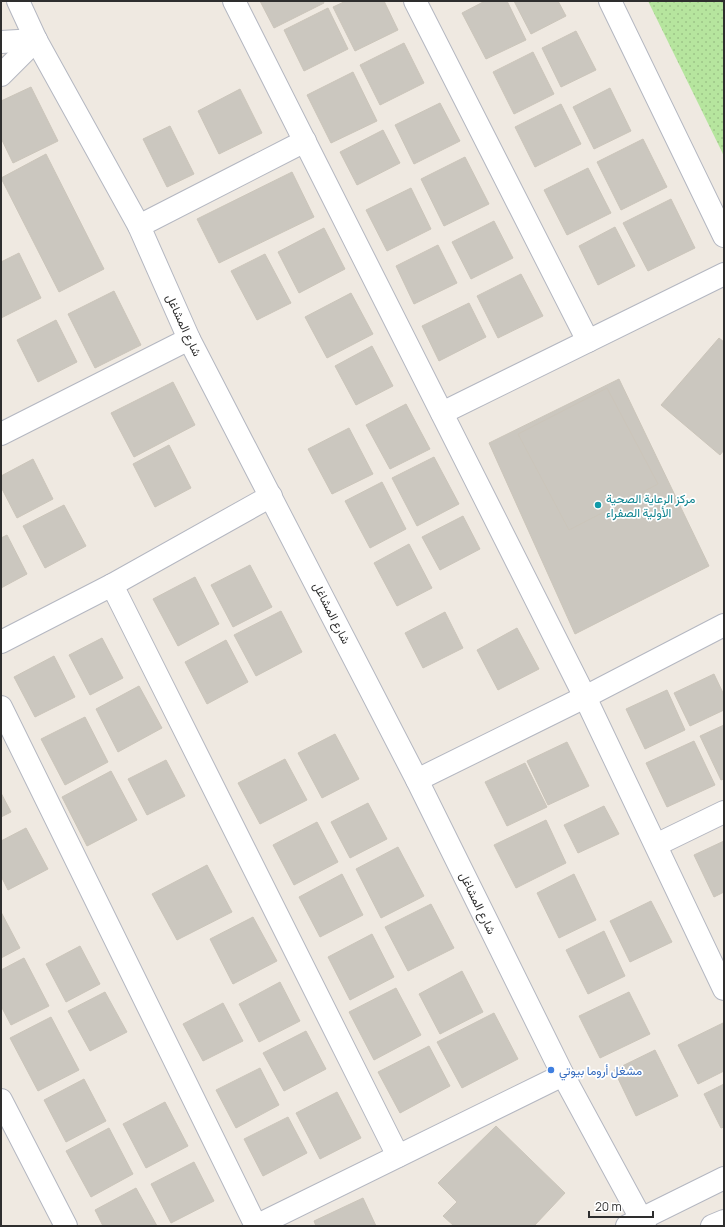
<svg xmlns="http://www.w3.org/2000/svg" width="725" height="1227" font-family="Manrope,Vazirmatn,sans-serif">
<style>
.park{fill:url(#park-dots)}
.building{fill:#cbc7bf;stroke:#cbc5ba}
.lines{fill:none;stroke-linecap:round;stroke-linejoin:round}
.minor-casing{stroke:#b4b7c1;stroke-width:24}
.tertiary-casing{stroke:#b4b7c1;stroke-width:24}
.secondary-casing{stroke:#b4b7c1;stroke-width:24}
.minor{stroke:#fff;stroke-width:22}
.tertiary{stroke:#fff;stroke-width:22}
.secondary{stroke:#fff;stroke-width:22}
.culture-dot{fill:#0f9aa8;stroke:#fff;stroke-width:1.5}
.shop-dot{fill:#3f7fe0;stroke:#fff;stroke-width:1.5}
.labels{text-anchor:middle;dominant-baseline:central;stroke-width:3.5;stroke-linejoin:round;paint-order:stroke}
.street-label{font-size:12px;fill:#2e2e2e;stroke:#fff}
.culture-label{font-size:12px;fill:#0d838f;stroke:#fff;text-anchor:start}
.shop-label{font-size:12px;fill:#366cbe;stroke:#fff;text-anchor:start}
</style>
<defs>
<pattern id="park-dots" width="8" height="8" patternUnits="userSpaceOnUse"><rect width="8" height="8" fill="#b6e59e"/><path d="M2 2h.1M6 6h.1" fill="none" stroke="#9dc588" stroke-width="1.8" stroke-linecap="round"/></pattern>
</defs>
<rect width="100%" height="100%" fill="#efe9e1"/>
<path class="park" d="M648 1H724V154H723Z"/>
<g class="building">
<path d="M260 1H323L324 3 274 28Z"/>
<path d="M346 1H384L398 30 355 51 333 7Z"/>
<path d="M485 1H507L526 40 486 59 462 13Z"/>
<path d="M514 1H558L566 16 531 34Z"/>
<path d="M328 8 348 49 304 71 284 30Z"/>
<path d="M576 31 596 70 561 87 542 48Z"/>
<path d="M404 43 424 83 380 105 360 65Z"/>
<path d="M533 52 554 94 514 114 493 72Z"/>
<path d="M353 72 377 121 331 143 307 95Z"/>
<path d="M31 87 58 141 13 163 1 138V101Z"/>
<path d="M610 88 631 131 594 149 573 107Z"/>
<path d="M240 89 262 133 219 154 198 111Z"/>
<path d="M440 103 460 141 414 164 395 125Z"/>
<path d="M561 104 581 144 535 167 515 127Z"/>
<path d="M170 126 194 174 167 187 143 139Z"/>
<path d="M383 130 400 163 357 185 340 152Z"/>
<path d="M643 139 667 187 621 210 597 162Z"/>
<path d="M46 154 104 269 59 292 1 178Z"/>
<path d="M465 157 489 204 444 226 421 179Z"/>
<path d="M588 168 611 213 567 235 544 190Z"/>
<path d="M292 172 314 217 219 263 197 219Z"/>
<path d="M411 188 431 229 387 251 366 210Z"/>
<path d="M671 199 695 248 648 271 623 223Z"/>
<path d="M494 221 513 258 471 279 452 242Z"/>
<path d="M615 227 635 266 598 285 579 246Z"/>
<path d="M324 228 345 269 299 293 278 252Z"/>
<path d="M438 245 457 283 414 304 396 266Z"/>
<path d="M19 253 41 298 1 318V262Z"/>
<path d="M265 254 291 303 257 320 231 271Z"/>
<path d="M521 274 543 316 498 338 477 296Z"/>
<path d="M114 291 141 345 95 368 68 314Z"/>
<path d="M351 293 373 334 327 358 305 317Z"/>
<path d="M469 303 486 337 439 361 422 326Z"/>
<path d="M56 320 77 362 38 382 17 340Z"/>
<path d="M719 338 724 342V450L720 455 661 405Z"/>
<path d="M372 346 393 386 356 405 335 366Z"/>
<path d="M619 379 709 566 575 634 489 443Z"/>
<path d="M173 382 195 425 134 457 111 413Z"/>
<path d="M607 388 658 484 569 530 518 434Z"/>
<path d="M406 404 430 449 390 469 366 425Z"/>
<path d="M349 428 373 474 332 494 308 449Z"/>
<path d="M169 445 191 488 155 507 133 464Z"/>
<path d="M434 457 459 504 417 526 392 478Z"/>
<path d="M33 459 53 499 17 518 1 487V476Z"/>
<path d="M382 482 406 529 370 548 345 501Z"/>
<path d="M64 505 86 546 45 568 23 526Z"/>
<path d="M463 516 480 549 440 570 422 537Z"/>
<path d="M7 535 27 574 1 588V538Z"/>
<path d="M409 544 432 588 397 606 374 563Z"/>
<path d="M250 565 272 607 233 627 211 585Z"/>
<path d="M195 577 219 624 178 646 153 599Z"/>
<path d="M281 611 302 652 256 676 234 635Z"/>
<path d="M445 612 463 648 423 668 405 633Z"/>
<path d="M517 628 539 669 498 690 477 650Z"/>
<path d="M102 638 123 678 90 695 69 655Z"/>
<path d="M226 640 248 682 207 704 185 662Z"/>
<path d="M54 656 75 697 35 717 14 677Z"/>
<path d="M714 674 724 695V710L690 726 674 693Z"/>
<path d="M139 686 162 728 118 752 96 709Z"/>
<path d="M667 690 685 730 645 749 626 709Z"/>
<path d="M85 717 108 762 65 785 41 739Z"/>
<path d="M724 725V779L721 780 700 736Z"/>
<path d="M335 734 359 779 322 798 298 753Z"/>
<path d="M694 741 715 785 667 807 646 763Z"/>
<path d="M567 742 589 786 548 805 527 761Z"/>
<path d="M285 759 307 800 260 824 238 783Z"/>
<path d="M166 760 185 796 147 815 128 779Z"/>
<path d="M525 763 547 807 507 826 485 782Z"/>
<path d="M111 771 137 820 87 846 62 797Z"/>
<path d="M1 793 11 812 1 817Z"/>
<path d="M368 803 387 839 350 858 331 822Z"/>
<path d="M604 806 619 834 578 853 564 825Z"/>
<path d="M546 820 566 863 516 888 494 845Z"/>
<path d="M317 822 338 862 294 885 273 845Z"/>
<path d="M26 828 48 869 8 890 1 876V841Z"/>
<path d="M724 841V892L714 897 694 855Z"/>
<path d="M398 847 424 896 381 918 356 869Z"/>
<path d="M207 865 232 912 177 940 152 894Z"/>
<path d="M342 874 363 915 320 937 299 897Z"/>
<path d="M574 874 596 920 559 938 537 893Z"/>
<path d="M651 901 672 942 630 962 610 921Z"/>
<path d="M431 904 454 948 408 971 385 927Z"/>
<path d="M1 912 20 948 1 958Z"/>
<path d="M253 917 277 961 233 984 210 939Z"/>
<path d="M604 931 625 976 588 994 566 950Z"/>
<path d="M372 934 394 977 350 1000 328 957Z"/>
<path d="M80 946 100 984 66 1002 46 964Z"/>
<path d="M24 958 49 1006 11 1025 1 1006V970Z"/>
<path d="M462 971 483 1012 440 1034 419 994Z"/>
<path d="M280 982 300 1021 259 1042 239 1004Z"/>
<path d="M396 988 421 1035 374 1060 349 1012Z"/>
<path d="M105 992 127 1032 90 1051 68 1011Z"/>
<path d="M629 992 650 1034 600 1058 579 1016Z"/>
<path d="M223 1003 243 1041 203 1061 183 1024Z"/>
<path d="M494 1013 518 1059 462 1088 437 1042Z"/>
<path d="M51 1017 79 1070 38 1091 10 1038Z"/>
<path d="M723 1023 724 1071 698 1084 678 1045Z"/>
<path d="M306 1031 326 1069 284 1091 263 1053Z"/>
<path d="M429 1046 450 1086 400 1113 378 1072Z"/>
<path d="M655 1050 678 1096 636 1116 614 1070Z"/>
<path d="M260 1068 279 1105 236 1128 216 1090Z"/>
<path d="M84 1079 106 1121 66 1142 44 1100Z"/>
<path d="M724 1084V1127L721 1128 704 1094Z"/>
<path d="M337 1092 361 1138 320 1159 296 1113Z"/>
<path d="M165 1102 188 1146 146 1168 123 1124Z"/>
<path d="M288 1117 307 1153 263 1176 244 1139Z"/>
<path d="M496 1126 565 1193 534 1226H454L443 1216 457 1202 438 1183Z"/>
<path d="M109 1128 133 1174 91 1197 66 1151Z"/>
<path d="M194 1162 214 1201 171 1223 151 1184Z"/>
<path d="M136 1188 157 1226H103L95 1210Z"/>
<path d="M363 1198 376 1226H316L314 1221Z"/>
</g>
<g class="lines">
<g class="minor-casing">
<g id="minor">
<path d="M234 1 585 697 724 989"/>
<path d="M415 1 588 341"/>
<path d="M610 1 724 236"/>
<path d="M139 226 305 141"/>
<path d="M442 413 724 274"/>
<path d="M1 434 189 339"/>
<path d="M112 585 398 1156"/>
<path d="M1 642 112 585 271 496"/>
<path d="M1 707 256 1226"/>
<path d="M417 780 585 697 724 625"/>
<path d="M656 845 724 812"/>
<path d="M1 1100 66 1226"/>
<path d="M256 1226 563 1075"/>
</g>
</g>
<g class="tertiary-casing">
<g id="tertiary">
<path d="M18 1 36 40 139 226 189 339 417 780 563 1075 645 1226"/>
<path d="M1 42 36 40"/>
<path d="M1 75 36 40"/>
</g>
</g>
<g class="secondary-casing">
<g id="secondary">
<path d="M627 1226 724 1178"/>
<path d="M712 1226 724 1221"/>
</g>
</g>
<use href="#minor" class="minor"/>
<use href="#tertiary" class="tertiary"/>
<use href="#secondary" class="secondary"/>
</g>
<circle class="culture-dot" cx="598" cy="505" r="4"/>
<circle class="shop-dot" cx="551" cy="1070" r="4"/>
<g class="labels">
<g class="street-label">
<text transform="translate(184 325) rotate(65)">شارع المشاغل</text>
<text transform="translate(332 613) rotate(63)">شارع المشاغل</text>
<text transform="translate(478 903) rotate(64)">شارع المشاغل</text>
</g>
<g class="culture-label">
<text x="606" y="498">مركز الرعاية الصحية<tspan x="606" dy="14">الأولية الصفراء</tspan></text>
</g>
<g class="shop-label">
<text x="559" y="1070">مشغل أروما بيوتي</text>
</g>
</g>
<rect width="725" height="1227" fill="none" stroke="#2e2e2e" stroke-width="4"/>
<path d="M589 1211v6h64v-6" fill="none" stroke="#2e2e2e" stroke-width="2"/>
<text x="595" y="1211" font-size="12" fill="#2e2e2e" stroke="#ffffff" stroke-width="3" paint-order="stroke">20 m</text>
</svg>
